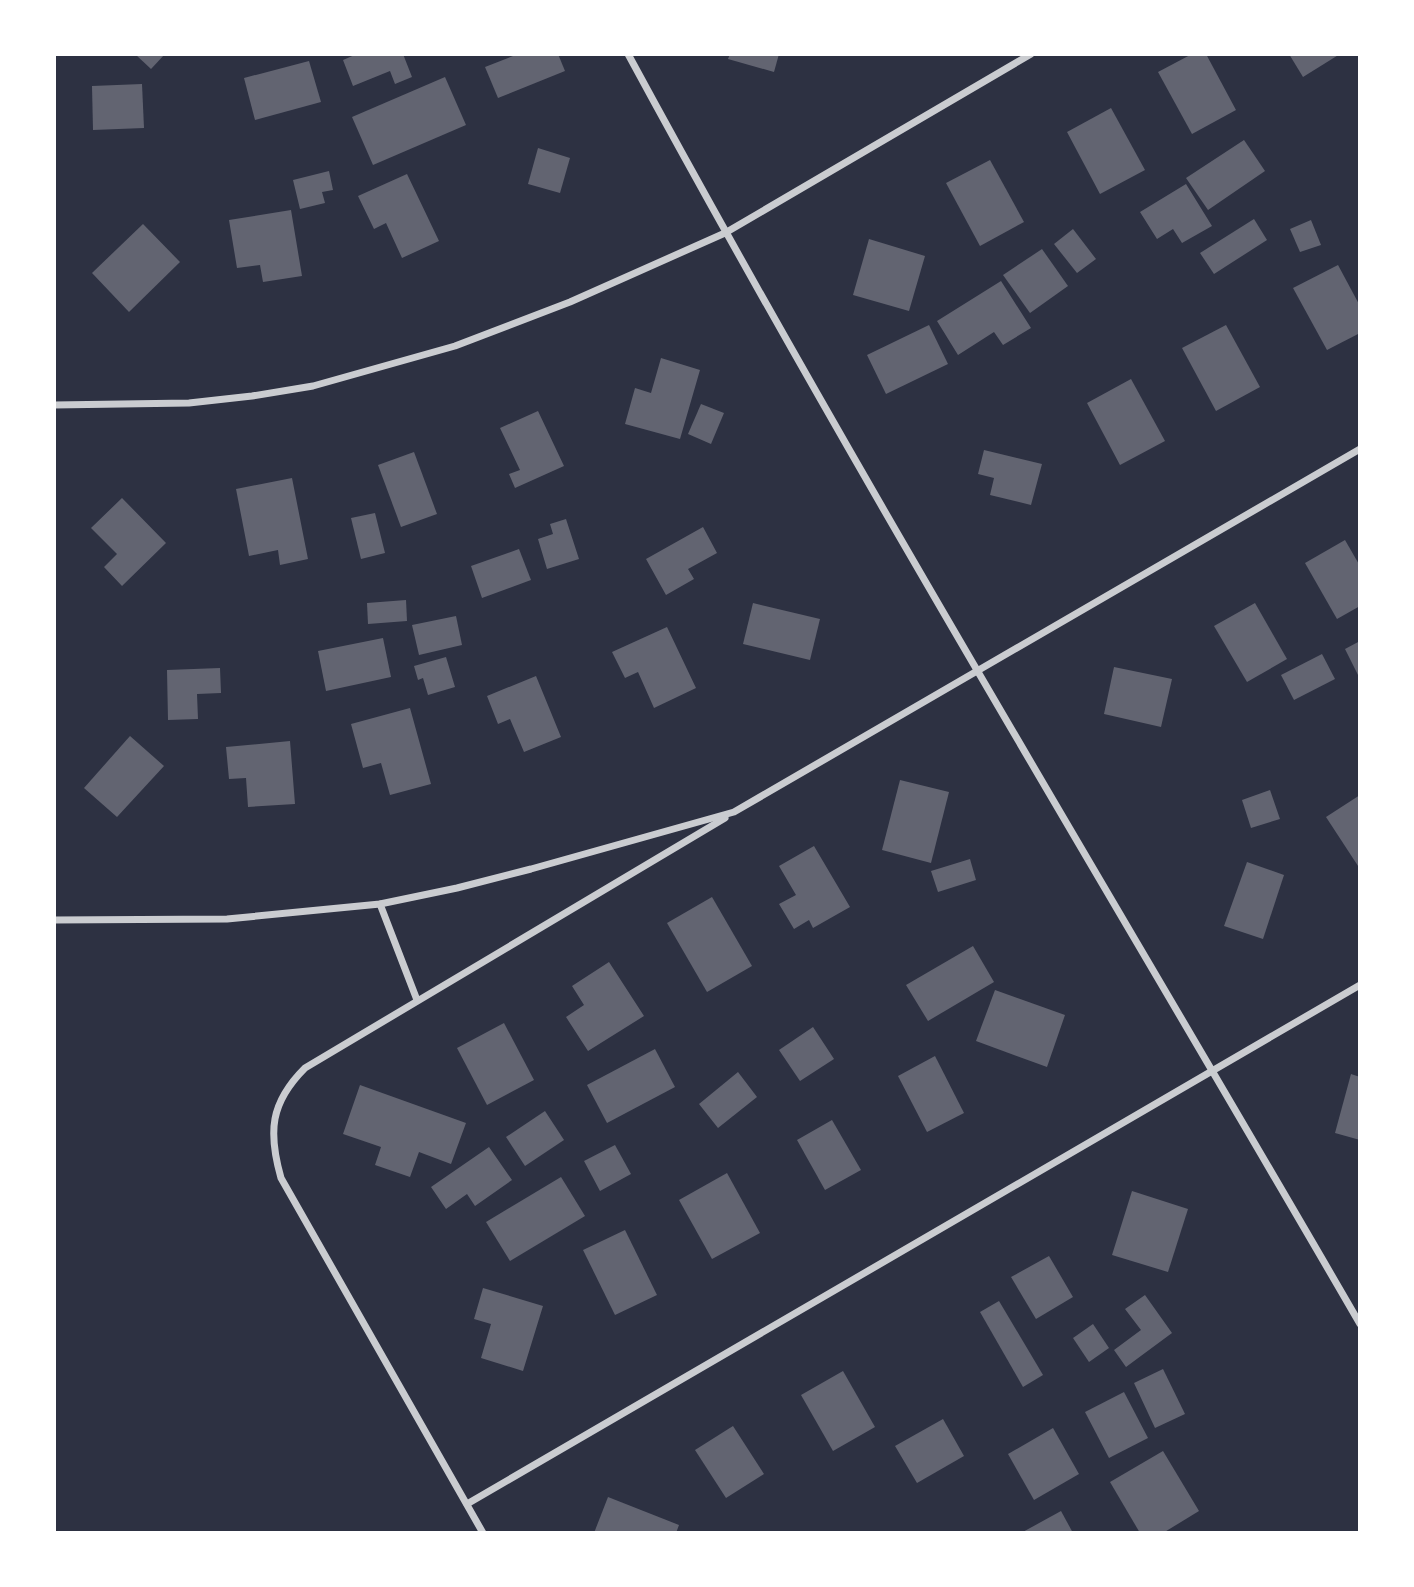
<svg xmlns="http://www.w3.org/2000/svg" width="1414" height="1587" font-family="Raleway,sans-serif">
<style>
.building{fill:#626471}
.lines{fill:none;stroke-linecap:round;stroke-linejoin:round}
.minor{stroke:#caccd0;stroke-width:7}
</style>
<rect width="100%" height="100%" fill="#2d3142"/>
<g class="building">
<path d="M135 54H165L151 69Z"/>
<path d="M357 54H403L412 77 395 84 390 71 353 86 343 60Z"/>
<path d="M518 54H558L565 71 498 98 485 67Z"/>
<path d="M730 54H779L774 72 728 59Z"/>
<path d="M1192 54H1206L1236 110 1192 134 1158 72Z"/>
<path d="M1289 54H1340L1303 77Z"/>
<path d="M309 61 321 102 255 120 244 78Z"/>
<path d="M445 77 466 125 373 165 352 117Z"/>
<path d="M142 84 144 128 93 130 92 86Z"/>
<path d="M1111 108 1145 170 1100 194 1067 132Z"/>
<path d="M1244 140 1265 171 1208 210 1186 178Z"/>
<path d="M538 148 570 158 560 193 528 184Z"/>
<path d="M990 160 1024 222 980 246 946 183Z"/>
<path d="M329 171 333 190 322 192 325 203 300 209 293 180Z"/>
<path d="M407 174 439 241 402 258 386 223 374 229 358 196Z"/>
<path d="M1186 184 1212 226 1182 243 1173 229 1157 239 1140 212Z"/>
<path d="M291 210 302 276 263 282 260 265 237 268 229 220Z"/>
<path d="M1254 219 1267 240 1214 274 1200 253Z"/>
<path d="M1311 220 1321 245 1300 252 1290 229Z"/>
<path d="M143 224 180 262 129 312 92 273Z"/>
<path d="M1073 229 1096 259 1077 273 1054 244Z"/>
<path d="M869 239 925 256 909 311 853 295Z"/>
<path d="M1042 249 1068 286 1030 313 1003 275Z"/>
<path d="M1338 265 1360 306V333L1327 350 1293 288Z"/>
<path d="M1001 281 1031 328 1003 345 994 332 958 355 937 321Z"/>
<path d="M929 325 948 364 886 394 867 355Z"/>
<path d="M1226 325 1260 387 1216 411 1182 348Z"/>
<path d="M661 358 700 370 680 439 625 424 635 388 651 393Z"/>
<path d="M1131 379 1165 441 1120 465 1087 403Z"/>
<path d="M701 404 724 413 711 444 688 434Z"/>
<path d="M538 411 564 466 515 488 509 474 520 470 500 428Z"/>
<path d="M984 450 1042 464 1031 505 990 495 994 478 978 474Z"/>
<path d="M414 452 437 514 401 527 378 465Z"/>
<path d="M292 478 308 559 280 565 278 550 249 556 236 489Z"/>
<path d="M122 498 166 543 122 586 104 567 117 554 91 528Z"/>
<path d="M375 513 385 553 361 559 351 518Z"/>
<path d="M566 519 579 559 547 569 538 539 553 534 550 524Z"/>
<path d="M703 527 717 553 688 569 694 579 666 595 646 559Z"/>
<path d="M1345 540 1360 566V606L1337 619 1305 563Z"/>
<path d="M519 549 531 580 482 598 471 566Z"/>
<path d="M406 600 407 621 368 624 367 603Z"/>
<path d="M753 603 820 619 810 660 743 644Z"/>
<path d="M1255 603 1287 659 1247 682 1214 626Z"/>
<path d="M456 616 462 645 419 655 412 625Z"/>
<path d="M667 627 696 688 654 708 638 672 625 678 612 652Z"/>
<path d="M383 638 391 677 326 691 318 651Z"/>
<path d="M1360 641V679L1345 649Z"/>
<path d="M1322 654 1335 679 1294 700 1281 675Z"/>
<path d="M446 657 455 687 428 695 423 678 418 680 414 666Z"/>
<path d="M1114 667 1172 679 1161 727 1104 714Z"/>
<path d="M220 668 221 693 197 694 198 719 168 720 167 670Z"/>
<path d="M536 676 561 737 524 752 510 719 498 724 487 696Z"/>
<path d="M410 708 431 784 390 795 381 763 363 768 351 724Z"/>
<path d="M130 736 164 766 117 817 84 788Z"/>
<path d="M290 741 295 804 248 807 246 778 229 779 226 747Z"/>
<path d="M900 780 949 792 931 863 882 850Z"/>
<path d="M1270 790 1280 819 1251 828 1242 800Z"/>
<path d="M1360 795V869L1326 817Z"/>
<path d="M814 846 850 907 813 928 809 920 794 929 779 904 796 895 779 866Z"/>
<path d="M970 859 976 880 938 892 931 871Z"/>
<path d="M1247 862 1284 875 1263 939 1224 926Z"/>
<path d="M712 897 752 966 707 992 667 923Z"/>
<path d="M973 946 994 982 928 1021 906 985Z"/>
<path d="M609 962 644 1016 588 1051 566 1017 584 1005 572 986Z"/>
<path d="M995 990 1065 1015 1047 1067 976 1041Z"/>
<path d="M504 1023 534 1080 487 1105 457 1048Z"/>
<path d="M813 1027 834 1059 800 1081 779 1050Z"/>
<path d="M655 1049 675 1087 607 1123 587 1085Z"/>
<path d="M935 1056 964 1113 927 1132 898 1076Z"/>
<path d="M738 1072 757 1097 718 1128 699 1104Z"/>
<path d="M1351 1074 1360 1077V1140L1335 1133Z"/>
<path d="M360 1085 466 1123 451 1164 419 1152 410 1177 375 1165 381 1147 343 1134Z"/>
<path d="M545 1111 564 1140 525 1166 506 1137Z"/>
<path d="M832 1120 861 1170 825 1190 797 1140Z"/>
<path d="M615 1145 631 1174 600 1191 584 1161Z"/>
<path d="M489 1147 512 1180 475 1206 467 1194 446 1209 431 1187Z"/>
<path d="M727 1173 760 1233 712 1259 679 1200Z"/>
<path d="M561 1177 585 1216 510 1261 486 1222Z"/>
<path d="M1132 1191 1188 1209 1168 1272 1112 1255Z"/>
<path d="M625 1230 657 1295 615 1315 583 1250Z"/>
<path d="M1049 1256 1073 1297 1036 1319 1011 1277Z"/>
<path d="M483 1288 543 1306 523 1371 481 1358 491 1324 474 1319Z"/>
<path d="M1145 1295 1172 1333 1126 1367 1114 1350 1141 1330 1125 1309Z"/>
<path d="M999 1301 1043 1375 1023 1387 980 1312Z"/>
<path d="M1093 1324 1109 1348 1089 1362 1073 1338Z"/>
<path d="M1163 1369 1185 1414 1155 1428 1134 1383Z"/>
<path d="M843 1371 875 1427 833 1451 801 1395Z"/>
<path d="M1124 1392 1148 1438 1109 1458 1085 1412Z"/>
<path d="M943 1419 964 1456 917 1483 895 1446Z"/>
<path d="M733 1426 764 1474 726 1498 695 1450Z"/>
<path d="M1053 1428 1079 1474 1034 1500 1008 1454Z"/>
<path d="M1163 1451 1199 1511 1163 1533H1140L1110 1482Z"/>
<path d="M608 1497 679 1525 676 1533H594Z"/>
<path d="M1061 1511 1073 1533H1021Z"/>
</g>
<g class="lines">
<g class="minor">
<path d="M628 54C861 484 1115 901 1360 1324"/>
<path d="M54 405 189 403 252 396 313 386 455 346 570 302 725 233 1031 54"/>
<path d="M380 904 417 1000"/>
<path d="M54 920 227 919 380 904 457 888 531 869 734 812 1360 449"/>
<path d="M467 1504 1360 985"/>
<path d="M483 1533 281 1178C268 1132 270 1103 305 1068L725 818"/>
</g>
</g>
<rect width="1414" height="1587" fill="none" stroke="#ffffff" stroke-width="112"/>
</svg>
